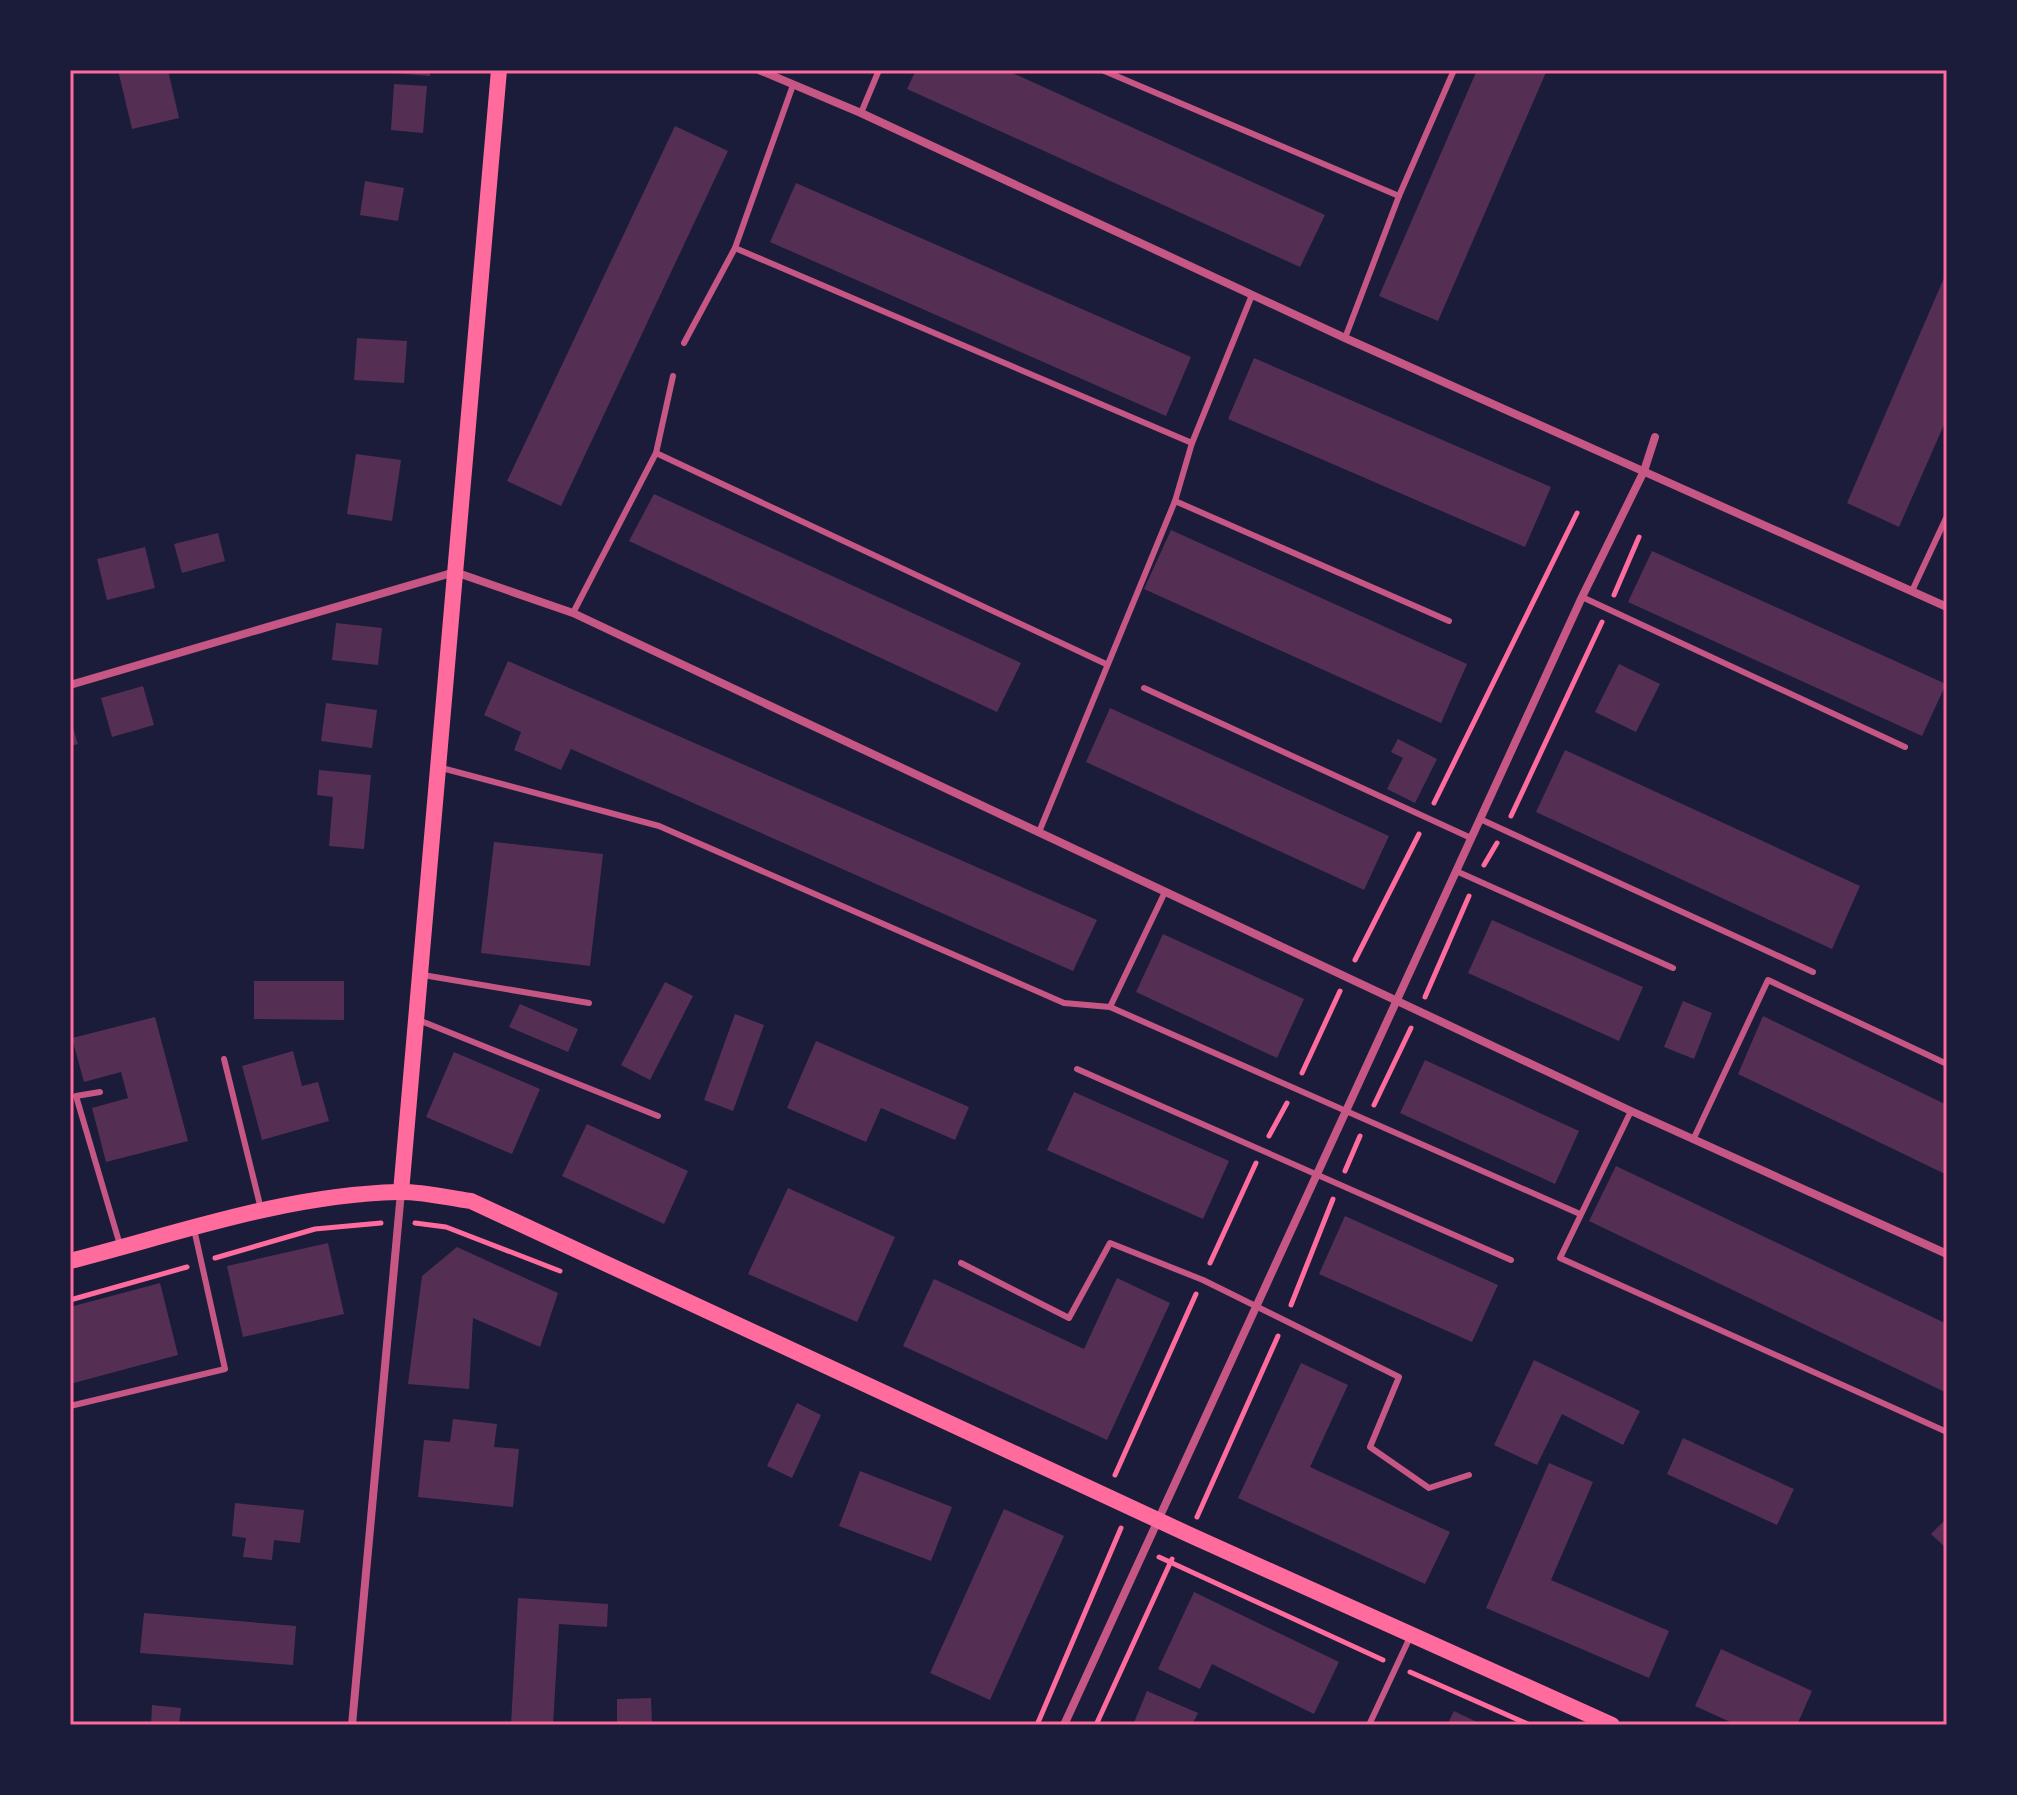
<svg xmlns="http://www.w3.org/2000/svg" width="2017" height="1795" font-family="'Source Sans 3',sans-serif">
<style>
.building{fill:#542f53}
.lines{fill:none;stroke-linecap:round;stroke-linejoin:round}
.path{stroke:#ff6b9d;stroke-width:5}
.service{stroke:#c65784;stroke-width:6}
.minor{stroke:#c65784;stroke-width:8}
.secondary{stroke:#ff6b9d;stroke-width:16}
.neatline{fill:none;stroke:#ff6b9d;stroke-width:3}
</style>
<rect width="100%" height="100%" fill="#1b1b3a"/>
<g class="building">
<path d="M118 70H168L179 118 132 129Z"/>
<path d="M394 70H430V76L394 73Z"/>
<path d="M916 70H1006L1325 215 1300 267 907 89Z"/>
<path d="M1477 70H1547L1438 321 1379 296Z"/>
<path d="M394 84 427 86 423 133 391 130Z"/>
<path d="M675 126 728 151 561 506 507 481Z"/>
<path d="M365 181 404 188 398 221 360 215Z"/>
<path d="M796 183 1191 357 1166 416 770 242Z"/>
<path d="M1947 271V418L1899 527 1847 503Z"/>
<path d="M357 338 407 341 404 383 354 380Z"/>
<path d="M1254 358 1551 487 1525 547 1228 419Z"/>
<path d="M356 454 401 460 392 521 347 514Z"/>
<path d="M654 494 1021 663 997 712 629 541Z"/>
<path d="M1171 530 1467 664 1441 723 1144 589Z"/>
<path d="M218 533 225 561 182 573 174 544Z"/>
<path d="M145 547 155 588 107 600 97 559Z"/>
<path d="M1652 551 1946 684 1922 736 1628 602Z"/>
<path d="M336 623 382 628 378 665 332 660Z"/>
<path d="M508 661 1097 920 1073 971 571 749 561 770 514 750 521 732 484 715Z"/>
<path d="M1619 664 1660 684 1636 732 1595 712Z"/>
<path d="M143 686 154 725 112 737 101 698Z"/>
<path d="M326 703 377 710 372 748 321 741Z"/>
<path d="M1110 708 1389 836 1364 890 1086 762Z"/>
<path d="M70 718 78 744 70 746Z"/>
<path d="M1398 739 1437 759 1415 803 1387 789 1403 758 1391 752Z"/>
<path d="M1565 750 1860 886 1832 949 1536 812Z"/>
<path d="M319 770 371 775 364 849 329 846 333 797 317 795Z"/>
<path d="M494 842 603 854 590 966 481 953Z"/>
<path d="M1492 920 1643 987 1619 1041 1468 973Z"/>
<path d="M1163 934 1304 999 1277 1058 1136 992Z"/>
<path d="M254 981H344V1020L254 1019Z"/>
<path d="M665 982 693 996 650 1080 621 1065Z"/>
<path d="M1683 1001 1712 1013 1694 1059 1664 1047Z"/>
<path d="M520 1004 578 1029 568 1052 509 1027Z"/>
<path d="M735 1014 764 1025 733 1111 704 1100Z"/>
<path d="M1763 1016 1947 1105V1175L1738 1074Z"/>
<path d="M155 1017 188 1141 106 1162 92 1108 128 1098 121 1072 84 1082 72 1038Z"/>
<path d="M816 1041 969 1107 955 1140 881 1108 866 1142 787 1108Z"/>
<path d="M293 1051 302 1086 318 1082 329 1121 262 1140 242 1066Z"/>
<path d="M454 1052 540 1089 512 1154 426 1117Z"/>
<path d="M1425 1060 1579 1131 1555 1184 1400 1113Z"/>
<path d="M1074 1092 1229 1161 1203 1219 1047 1150Z"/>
<path d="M587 1124 688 1171 664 1224 562 1176Z"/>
<path d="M1616 1166 1947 1324V1393L1589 1221Z"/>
<path d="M788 1188 895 1237 857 1322 748 1274Z"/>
<path d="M1345 1216 1498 1285 1472 1342 1319 1274Z"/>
<path d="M328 1243 344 1314 243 1337 227 1266Z"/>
<path d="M457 1247 558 1293 540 1347 473 1318 469 1389 408 1384 422 1276Z"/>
<path d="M1117 1278 1170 1303 1107 1440 903 1346 934 1279 1084 1349Z"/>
<path d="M160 1283 178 1355 70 1384V1307Z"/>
<path d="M1534 1360 1640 1411 1623 1445 1562 1414 1537 1465 1494 1445Z"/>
<path d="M1301 1363 1348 1385 1310 1467 1450 1532 1425 1584 1238 1498Z"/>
<path d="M797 1403 821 1415 792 1478 767 1466Z"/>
<path d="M453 1419 497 1424 494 1447 519 1449 513 1507 418 1497 424 1440 450 1442Z"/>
<path d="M1683 1438 1794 1489 1777 1525 1667 1474Z"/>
<path d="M1549 1463 1593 1482 1551 1580 1669 1631 1649 1678 1486 1608Z"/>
<path d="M860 1471 952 1507 931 1561 839 1526Z"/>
<path d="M235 1503 304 1510 300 1543 274 1540 272 1560 243 1557 246 1538 232 1536Z"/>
<path d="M1004 1509 1064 1536 990 1700 930 1673Z"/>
<path d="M1947 1518V1549L1931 1534Z"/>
<path d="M1194 1592 1339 1662 1314 1714 1212 1664 1200 1689 1158 1669Z"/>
<path d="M518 1598 608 1604 607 1627 559 1624 553 1725H511Z"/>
<path d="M144 1613 296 1626 293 1665 140 1653Z"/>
<path d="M1721 1649 1812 1691 1797 1725H1737L1695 1706Z"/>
<path d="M1147 1691 1198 1713 1192 1725H1133Z"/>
<path d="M651 1698 652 1725H617V1699Z"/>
<path d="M152 1705 181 1708 179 1725H151Z"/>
<path d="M1454 1711 1483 1725H1447Z"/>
</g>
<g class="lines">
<g class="path">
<path d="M1614 595 1639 537"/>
<path d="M1434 803 1577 513"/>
<path d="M1511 816 1602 622"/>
<path d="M1484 865 1497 843"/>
<path d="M1355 960 1419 834"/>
<path d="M1425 997 1469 896"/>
<path d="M1302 1073 1340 991"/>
<path d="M1374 1105 1411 1028"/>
<path d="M1269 1136 1287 1103"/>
<path d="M1345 1171 1360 1136"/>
<path d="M415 1223 446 1227 560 1271"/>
<path d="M215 1258 315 1229 381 1223"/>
<path d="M1210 1263 1256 1163"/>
<path d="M70 1300 187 1267"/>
<path d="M1291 1305 1333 1199"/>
<path d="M1115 1475 1196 1294"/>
<path d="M1197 1517 1278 1336"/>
<path d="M1159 1557 1383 1660"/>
<path d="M1410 1672 1530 1725"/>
<path d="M1037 1725 1121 1528"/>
<path d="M1096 1725 1172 1559"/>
</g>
<g class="service">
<path d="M1102 70 1399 196"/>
<path d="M861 113 879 70"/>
<path d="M735 248 1192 443"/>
<path d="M1345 338 1399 196 1454 70"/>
<path d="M684 343 735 248 793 85"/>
<path d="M656 453 1106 664"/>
<path d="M1175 501 1449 621"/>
<path d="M1912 591 1947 516"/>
<path d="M1582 597 1905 747"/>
<path d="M573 613 656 453 673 376"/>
<path d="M1144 688 1471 838"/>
<path d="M438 767 659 826 1064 1003 1110 1007 1165 892"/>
<path d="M1480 819 1813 972"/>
<path d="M1039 832 1175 501 1192 443 1252 295"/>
<path d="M1456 871 1673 968"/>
<path d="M423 975 589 1003"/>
<path d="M1110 1007 1580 1214"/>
<path d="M416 1019 658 1116"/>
<path d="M224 1059 261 1209"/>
<path d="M1077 1069 1511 1260"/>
<path d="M100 1092 76 1096 120 1245"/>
<path d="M1631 1111 1560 1258 1947 1432"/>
<path d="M1693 1140 1768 980 1947 1064"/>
<path d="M961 1263 1069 1318 1110 1243 1203 1280 1399 1377 1370 1447 1429 1488 1469 1475"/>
<path d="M70 1406 225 1369 194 1229"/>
<path d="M1369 1725 1411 1635"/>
</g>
<g class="minor">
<path d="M759 70 861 113 1345 338 1947 607"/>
<path d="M70 685 455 572 573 613 1631 1111 1947 1254"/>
<path d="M352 1725 401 1192"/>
<path d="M1064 1725 1582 597 1644 471 1655 437"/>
</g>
<g class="secondary">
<path d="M401 1192 499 70"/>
<path d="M70 1261C179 1233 285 1195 398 1192 422 1191 447 1198 471 1201L1190 1535 1612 1725"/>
</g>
</g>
<rect width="2017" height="1795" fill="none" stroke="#1b1b3a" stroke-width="144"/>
<rect x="72" y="72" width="1873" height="1651" class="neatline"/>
</svg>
